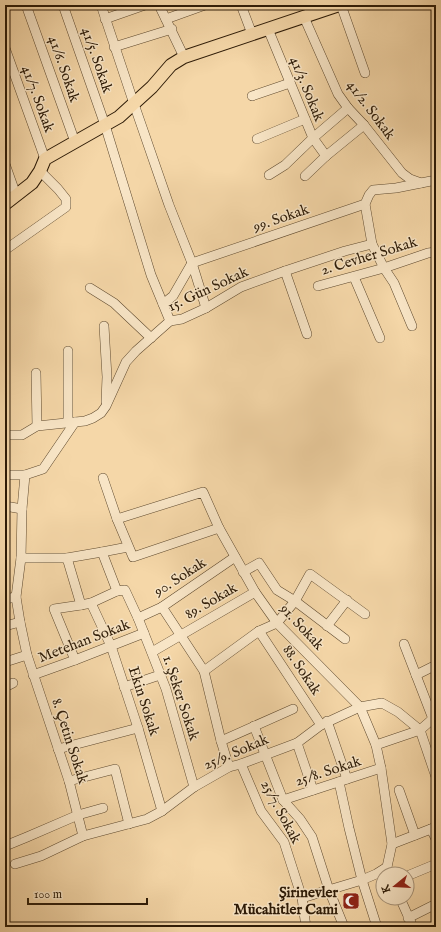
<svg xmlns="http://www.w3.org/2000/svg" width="441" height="932" font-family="'IM FELL English',serif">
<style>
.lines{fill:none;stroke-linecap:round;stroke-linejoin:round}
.minor-casing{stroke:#5f4a2f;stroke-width:10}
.major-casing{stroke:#2d1b07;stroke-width:14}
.minor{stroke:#f8e5c6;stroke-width:9}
.major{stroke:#f5d7a8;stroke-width:12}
.labels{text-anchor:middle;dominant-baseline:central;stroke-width:3;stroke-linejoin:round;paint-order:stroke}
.street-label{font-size:15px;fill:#2d1b07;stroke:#f8e5c6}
.poi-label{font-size:15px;font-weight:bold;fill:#2d1b07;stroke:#f8e5c6;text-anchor:end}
</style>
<rect width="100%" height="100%" fill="#f5d7a8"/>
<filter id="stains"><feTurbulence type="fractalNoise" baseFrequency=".005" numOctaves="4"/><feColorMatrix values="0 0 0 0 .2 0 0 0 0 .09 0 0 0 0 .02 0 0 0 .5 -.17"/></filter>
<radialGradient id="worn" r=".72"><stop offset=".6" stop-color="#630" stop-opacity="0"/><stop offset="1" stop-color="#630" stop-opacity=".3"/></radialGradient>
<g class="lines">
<g class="minor-casing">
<g id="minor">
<path d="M26 5 75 142"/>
<path d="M63 5 105 125 151 275 170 321"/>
<path d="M101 5 134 104 169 205 192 263 206 308"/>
<path d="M159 5 184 57"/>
<path d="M241 5 252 34"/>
<path d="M341 5 365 73"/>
<path d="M304 17 338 94 348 108 364 125 402 173 410 179 421 183"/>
<path d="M105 19 145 5"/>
<path d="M166 19 205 5"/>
<path d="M268 29 313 138 326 156"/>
<path d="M114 47 172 29"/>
<path d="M5 48 45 159"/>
<path d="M252 96 290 83"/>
<path d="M257 139 305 119"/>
<path d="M5 164 16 195"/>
<path d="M269 175 285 165 313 138 348 108"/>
<path d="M305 176 326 156 364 125"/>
<path d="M365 204 372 244 384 268 394 283 412 326"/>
<path d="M5 250 66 207V199L58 189 40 171"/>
<path d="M285 271 307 334"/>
<path d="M354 277 380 338"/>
<path d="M318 286 384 268 428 253 436 252"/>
<path d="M90 288 114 303 151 338"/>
<path d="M163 304 173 296 192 263 365 204 369 195 373 190 396 188 436 180"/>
<path d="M104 326 107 377 106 402"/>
<path d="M36 373 37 426"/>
<path d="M75 422 43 469 25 475 22 509 21 558 16 597 20 622 27 655 69 781 83 836"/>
<path d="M68 423V351"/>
<path d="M5 435H22L37 426 85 421 93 418 101 413 106 406 126 362 136 351 170 321 182 319 206 308 241 287 285 271 345 251 372 244"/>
<path d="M5 475H25"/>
<path d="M103 478 117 519 133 557 219 528"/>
<path d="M5 506 22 509"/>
<path d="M117 519 203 492 219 528 255 592 277 623 360 707 376 745 381 768 392 844 387 867"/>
<path d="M102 552 117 591 125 590 138 618 166 689 194 787"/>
<path d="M21 558H67L102 552 128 547"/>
<path d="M67 558 81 605"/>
<path d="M243 572 259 563 277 590 295 601 345 639"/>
<path d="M5 599 16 597"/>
<path d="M91 603 111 646 138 728 162 811"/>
<path d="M162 607 204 671 221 741 229 767"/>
<path d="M138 618 162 607 235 557"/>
<path d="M5 626 20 622"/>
<path d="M327 626 347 600"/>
<path d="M259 631 321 725"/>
<path d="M404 644 433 719"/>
<path d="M152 652 255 592"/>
<path d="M75 660 54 609 81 605 91 603 117 591"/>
<path d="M5 662 27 655"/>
<path d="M204 671 259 631 277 623 295 601 310 574 365 614"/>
<path d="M33 675 75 660 144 633"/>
<path d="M416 675 436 665"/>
<path d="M5 687 13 683"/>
<path d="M124 687 160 675"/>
<path d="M327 721 347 779"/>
<path d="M254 726 283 800 300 819 312 837 329 890 344 927"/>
<path d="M420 730 436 777"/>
<path d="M221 741 293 709"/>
<path d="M297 743 313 790"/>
<path d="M376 745 420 730 436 716"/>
<path d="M58 749 138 728"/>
<path d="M241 764 261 811 284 842 302 898"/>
<path d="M69 781 115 769 129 824"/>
<path d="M339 782 349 828 362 880 377 927"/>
<path d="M399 790 415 835"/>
<path d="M283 800 381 768"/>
<path d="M431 829 436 839"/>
<path d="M392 844 436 827"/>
<path d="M5 846 27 837 78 815 103 808"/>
<path d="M15 864 41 856 83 836 147 819 162 811 194 787 229 767 241 764 297 743 321 725 360 707 382 703 398 712 420 730"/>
<path d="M407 876 436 864"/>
<path d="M400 898 413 927"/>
<path d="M408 918 436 904"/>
<path d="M306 927 302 898 362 880 376 874 387 867"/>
</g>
</g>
<g class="major-casing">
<path id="major" d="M5 204 32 183 40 171 45 159 119 117 152 87 171 65 184 57 339 5"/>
</g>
<use href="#minor" class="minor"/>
<use href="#major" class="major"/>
</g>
<defs>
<g id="mosque-square" transform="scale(0.9)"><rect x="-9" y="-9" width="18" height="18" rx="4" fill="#8f2418" stroke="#f8e5c6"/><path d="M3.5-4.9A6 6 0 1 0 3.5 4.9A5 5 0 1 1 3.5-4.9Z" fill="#fff"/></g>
</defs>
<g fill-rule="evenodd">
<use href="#mosque-square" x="351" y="901"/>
</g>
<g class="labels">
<g class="street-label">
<text transform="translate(97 60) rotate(71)">41/5. Sokak</text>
<text transform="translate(64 69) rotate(71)">41/6. Sokak</text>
<text transform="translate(307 89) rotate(68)">41/3. Sokak</text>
<text transform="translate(38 99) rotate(70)">41/7. Sokak</text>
<text transform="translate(371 110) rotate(53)">41/2. Sokak</text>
<text transform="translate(281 218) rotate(-19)">99. Sokak</text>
<text transform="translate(369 256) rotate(-17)">2. Cevher Sokak</text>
<text transform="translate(208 289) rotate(-25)">15. Gün Sokak</text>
<text transform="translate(180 577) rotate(-33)">90. Sokak</text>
<text transform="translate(211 601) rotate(-30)">89. Sokak</text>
<text transform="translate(302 627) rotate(47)">91. Sokak</text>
<text transform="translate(84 641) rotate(-21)">Metehan Sokak</text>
<text transform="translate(302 670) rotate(56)">88. Sokak</text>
<text transform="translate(181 698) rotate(72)">1. Şeker Sokak</text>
<text transform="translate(144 701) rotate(72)">Ekin Sokak</text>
<text transform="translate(70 741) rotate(72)">8. Çetin Sokak</text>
<text transform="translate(236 752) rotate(-23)">25/9. Sokak</text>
<text transform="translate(328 771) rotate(-18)">25/8. Sokak</text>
<text transform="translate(281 812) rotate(62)">25/7. Sokak</text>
</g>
<g class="poi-label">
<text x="338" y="892">Şirinevler<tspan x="338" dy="17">Mücahitler Cami</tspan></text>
</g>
</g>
<rect width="441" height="932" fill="none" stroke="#f5d7a8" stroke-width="20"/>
<rect x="6" y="6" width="429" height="920" fill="none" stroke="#2d1b07" stroke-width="2"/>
<rect x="10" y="10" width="421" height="912" fill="none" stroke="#2d1b07"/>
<g transform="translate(395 886) rotate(252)"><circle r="19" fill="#f8e5c6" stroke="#a7947a"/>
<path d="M0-3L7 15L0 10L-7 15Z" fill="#8f2418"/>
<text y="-6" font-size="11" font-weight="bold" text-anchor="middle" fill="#2d1b07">K</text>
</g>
<path d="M28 898v6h119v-6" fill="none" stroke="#2d1b07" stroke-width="2"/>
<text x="34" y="898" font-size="12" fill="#2d1b07" stroke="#f8e5c6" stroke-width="3" paint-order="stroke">100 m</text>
<rect width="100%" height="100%" filter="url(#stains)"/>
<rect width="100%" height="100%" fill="url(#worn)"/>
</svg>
